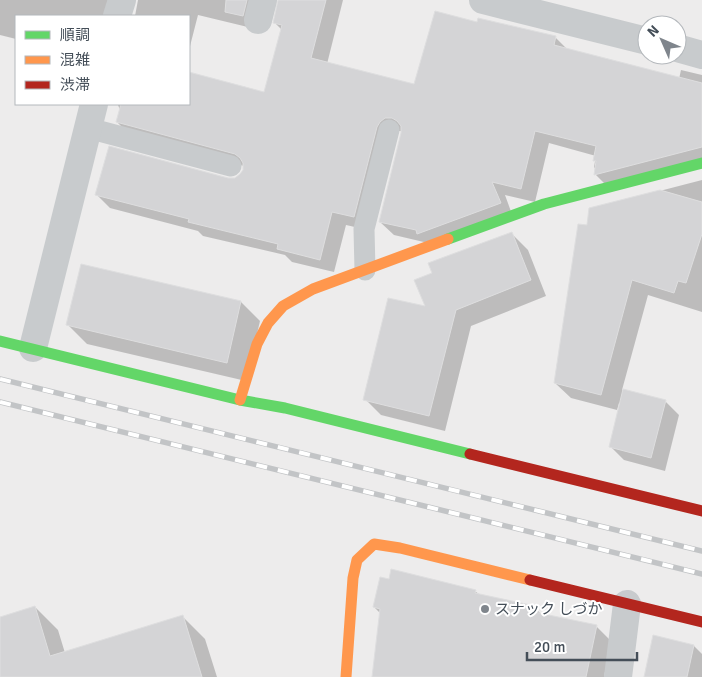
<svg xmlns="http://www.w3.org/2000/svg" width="702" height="677" font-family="Signika,'Noto Sans JP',sans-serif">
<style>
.shadow{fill:#0003}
.building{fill:#d4d4d6;stroke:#dededf}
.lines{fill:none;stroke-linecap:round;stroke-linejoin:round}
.lane{stroke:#c8cbcd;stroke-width:21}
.street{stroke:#c8cbcd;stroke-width:28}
.fast{stroke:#63d668;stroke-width:11}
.slow{stroke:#ff974d;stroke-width:11}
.jam{stroke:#b3261e;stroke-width:11}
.rail-casing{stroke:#c2c4c6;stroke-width:5.5}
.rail{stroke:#fff;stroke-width:4;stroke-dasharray:11;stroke-linecap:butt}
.poi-dot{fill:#7f858c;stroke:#fff;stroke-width:2}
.labels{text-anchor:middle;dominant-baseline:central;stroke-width:4;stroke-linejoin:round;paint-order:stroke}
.poi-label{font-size:15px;fill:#444e58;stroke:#fff;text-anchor:start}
</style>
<rect width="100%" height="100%" fill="#edecec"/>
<g class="shadow">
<path d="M0 0H128L118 16H16V39L0 35Z"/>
<path d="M138 0H269L256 29 198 15 189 50V16H135Z"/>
<path d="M279 0H343L327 64 415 86 478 24 555 37 568 50 679 79 681 70 702 75V159L609 188 595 174 596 170 594 167 596 156 549 143 535 202 505 195 513 217 428 243 394 235 380 222 402 131H399L368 230 346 225 334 272 292 262 285 255 203 236 198 231 110 208 96 194 235 179 244 170V166L131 136 117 122 120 110 118 105V104H189V73L265 93 282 30 275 23Z"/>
<path d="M702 180V312L648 295 622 390 665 401 679 415 665 471 624 460 610 446 621 404 619 403 617 410 571 398 555 383 590 209Z"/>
<path d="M512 234 528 250 546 296 471 326 445 431 381 415 365 399 427 308 434 273Z"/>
<path d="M241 302 260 321 246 381 87 344 68 325Z"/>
<path d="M475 591 480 595 535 608 542 615 596 626 611 641 604 677H374L381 614 374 607Z"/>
<path d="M35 607 58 630 65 653 182 616 205 639 217 677H0V618Z"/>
<path d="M654 637 694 646 702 654V677H645Z"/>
</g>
<g class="building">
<path d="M226 0H247L243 16 225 12Z"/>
<path d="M278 0H326L311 58 414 84 435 11 477 22 478 18 556 36 554 45 702 83V147L594 175 596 161H593L596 146 535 131 521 189 492 182 501 203 417 234 416 230 379 222 401 133V126L397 121 392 118H385L380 122 377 127 354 217 332 212 320 260 277 249 278 244 188 222 189 219 95 195 109 146 228 178H235L240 174 243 170V163L240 158 235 154 116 122 121 104H189V72L264 92 282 25 273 23Z"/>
<path d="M660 190 702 202V234L686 283 678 281 674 293 632 280 601 395 554 383 578 224 587 225 589 208Z"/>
<path d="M512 232 531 280 456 310 429 416 363 400 388 298 425 306 414 280 432 273 428 263Z"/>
<path d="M81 264 241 301 227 363 66 325Z"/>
<path d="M623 389 666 400 651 458 609 447Z"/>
<path d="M391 569 476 590 475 593 535 606 534 612 597 625 586 677H372L380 609 373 607 380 577 389 579Z"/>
<path d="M35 606 50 656 183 615 202 677H0V617Z"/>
<path d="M653 635 694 645 687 677H644Z"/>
</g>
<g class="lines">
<g class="lane">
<path d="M88 128 231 166"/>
<path d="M365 270 364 229 389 130"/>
</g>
<g class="street">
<path d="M483 0 647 41"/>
<path d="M117 16 122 0"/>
<path d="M258 20 263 0"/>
<path d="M677 48 702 55"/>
<path d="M33 348 94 104"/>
<path d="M618 677 627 604"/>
</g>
<g class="fast">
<path d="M448 239 544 204 702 163"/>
<path d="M0 341 240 400 285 408 470 454"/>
</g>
<g class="slow">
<path d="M240 400 257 344 268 323 283 306 313 289 448 239"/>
<path d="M346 677 353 578 357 560 374 544 400 548 530 580"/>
</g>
<g class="jam">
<path d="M470 454 702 511"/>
<path d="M530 580 702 622"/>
</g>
<g class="rail-casing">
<g id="rail">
<path d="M0 379 702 551"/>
<path d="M0 402 702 574"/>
</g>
</g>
<use href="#rail" class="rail"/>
</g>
<circle class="poi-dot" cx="485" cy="609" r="5"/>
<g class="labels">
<g class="poi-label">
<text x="495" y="609">スナック しづか</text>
</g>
</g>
<rect x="15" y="15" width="175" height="90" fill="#ffffff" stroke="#b4b8bc"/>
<rect x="25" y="31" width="25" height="8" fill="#63d668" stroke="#b4b8bc"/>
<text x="60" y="40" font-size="15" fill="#444e58">順調</text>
<rect x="25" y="56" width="25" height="8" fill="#ff974d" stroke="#b4b8bc"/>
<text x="60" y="65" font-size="15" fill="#444e58">混雑</text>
<rect x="25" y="81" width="25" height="8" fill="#b3261e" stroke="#b4b8bc"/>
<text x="60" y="90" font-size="15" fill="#444e58">渋滞</text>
<g transform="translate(662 40) rotate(315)"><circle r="24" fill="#ffffff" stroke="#b4b8bc"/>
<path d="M0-4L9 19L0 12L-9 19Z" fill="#7f858c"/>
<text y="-8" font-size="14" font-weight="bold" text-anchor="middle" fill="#444e58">N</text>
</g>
<path d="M527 652v8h110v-8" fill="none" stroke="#444e58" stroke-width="2.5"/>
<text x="534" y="652" font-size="15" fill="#444e58" stroke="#ffffff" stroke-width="4" paint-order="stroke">20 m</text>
</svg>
